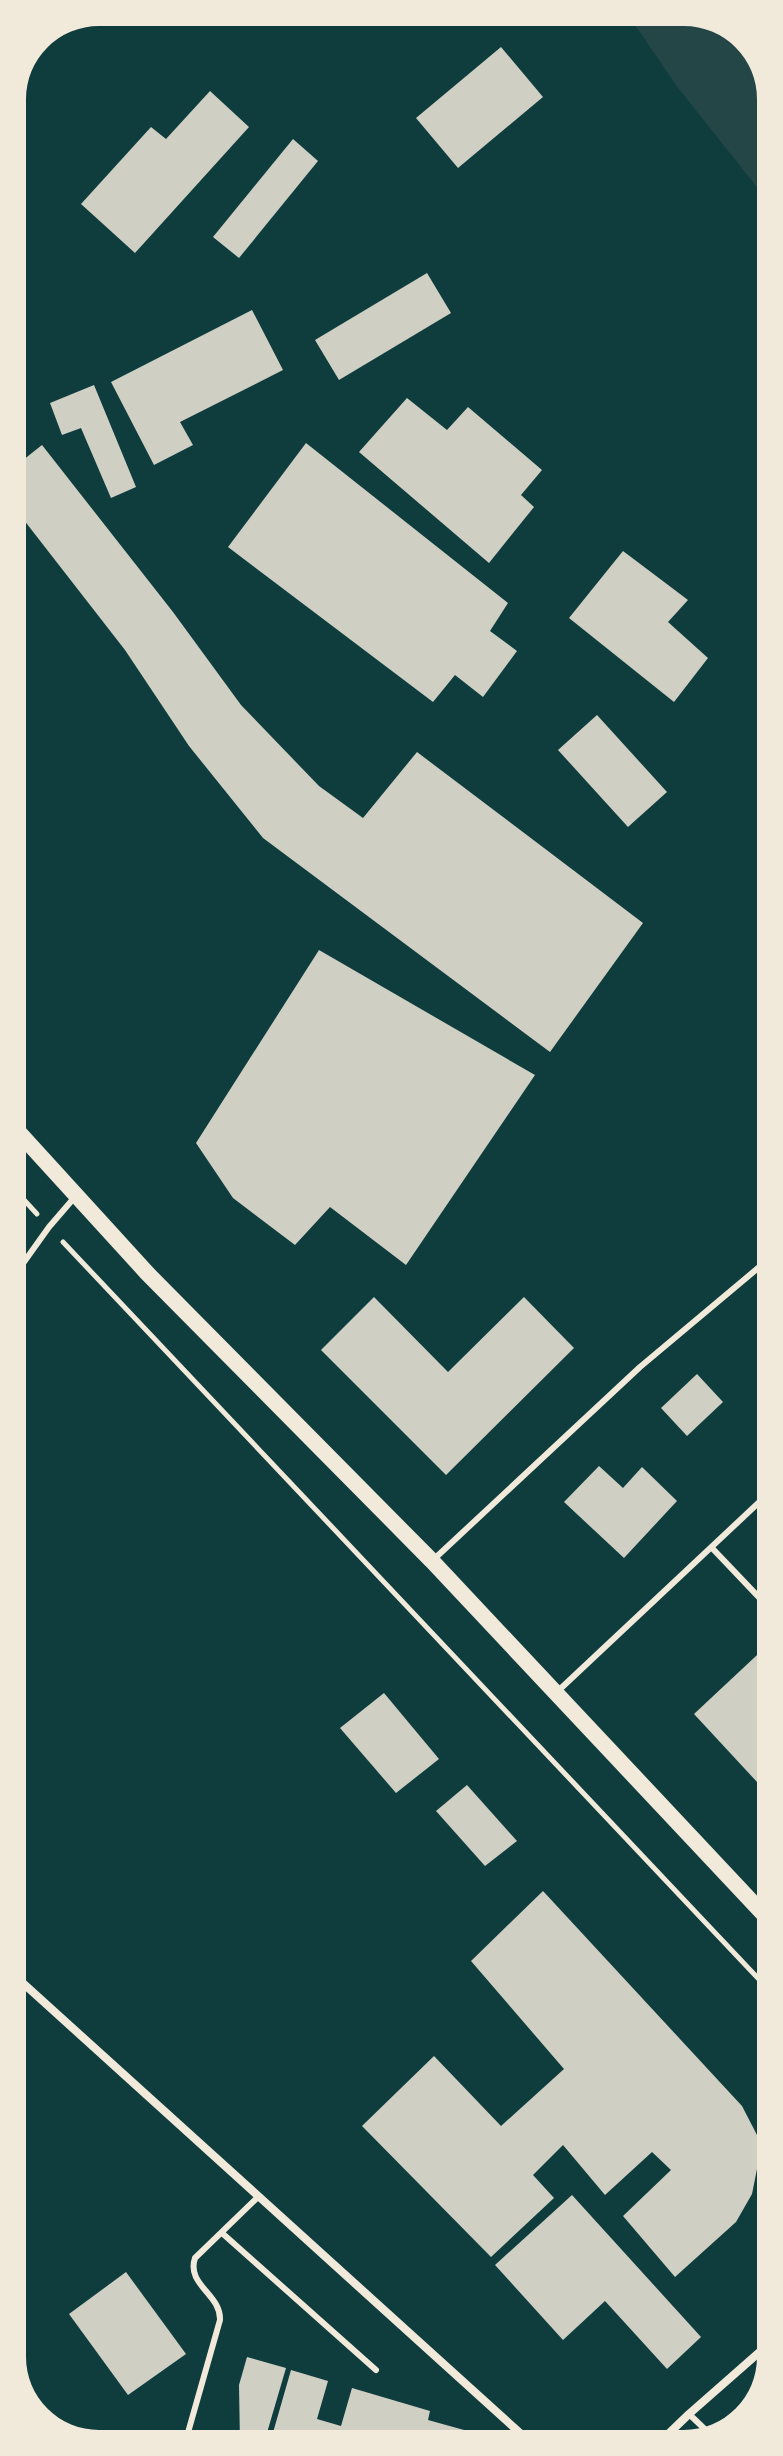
<svg xmlns="http://www.w3.org/2000/svg" width="783" height="2456" font-family="'IBM Plex Serif',serif">
<style>
.green{fill:#244646}
.building{fill:#cfcfc3}
.lines{fill:none;stroke-linecap:round;stroke-linejoin:round}
.path{stroke:#f1e9da;stroke-width:5}
.service{stroke:#f1e9da;stroke-width:6}
.minor{stroke:#f1e9da;stroke-width:8}
.secondary{stroke:#f1e9da;stroke-width:16}
</style>
<rect width="100%" height="100%" fill="#0f3d3e"/>
<path class="green" d="M626 12H690L741 33 768 77V201L679 89Z"/>
<g class="building">
<path d="M501 47 543 97 458 168 416 118Z"/>
<path d="M210 91 249 127 135 253 81 204 151 127 166 139Z"/>
<path d="M293 139 318 161 239 258 213 237Z"/>
<path d="M427 273 451 313 339 380 315 340Z"/>
<path d="M252 310 283 370 180 422 193 445 154 465 111 382Z"/>
<path d="M94 385 136 487 111 498 81 428 62 435 50 403Z"/>
<path d="M407 398 447 430 468 407 542 470 521 495 534 507 489 563 359 452Z"/>
<path d="M306 443 508 603 490 631 517 651 483 697 455 675 433 702 228 547Z"/>
<path d="M42 445 173 612 241 705 319 786 363 818 417 752 643 923 550 1052 263 838 189 746 125 650 13 506V468Z"/>
<path d="M623 551 688 600 668 622 708 658 674 702 569 618Z"/>
<path d="M597 715 667 792 628 827 558 750Z"/>
<path d="M319 950 535 1075 406 1265 330 1207 295 1245 233 1198 196 1143Z"/>
<path d="M374 1297 448 1372 524 1297 574 1348 446 1475 321 1350Z"/>
<path d="M697 1374 723 1402 687 1436 661 1408Z"/>
<path d="M599 1466 623 1488 642 1467 677 1501 624 1558 564 1502Z"/>
<path d="M770 1643V1796L694 1714Z"/>
<path d="M384 1693 439 1759 396 1793 340 1728Z"/>
<path d="M467 1785 517 1841 485 1866 436 1811Z"/>
<path d="M543 1891 742 2106 757 2135 758 2164 752 2194 736 2222 675 2277 623 2216 671 2170 652 2152 605 2195 563 2145 533 2175 554 2198 491 2257 362 2126 434 2056 501 2126 564 2069 471 1961Z"/>
<path d="M572 2195 701 2337 667 2369 605 2301 563 2340 495 2265Z"/>
<path d="M126 2272 186 2354 128 2395 69 2314Z"/>
<path d="M247 2357 286 2368 264 2443H240L239 2385Z"/>
<path d="M291 2370 328 2381 317 2419 341 2426 352 2388 430 2411 428 2420 493 2438 492 2442 270 2443Z"/>
</g>
<g class="lines">
<g class="path">
<path d="M13 1188 37 1214"/>
<path d="M63 1242 771 1992"/>
</g>
<g class="service">
<path d="M14 1276 49 1227 74 1198"/>
<path d="M712 1548 770 1609"/>
<path d="M432 1561 640 1367 770 1258"/>
<path d="M558 1691 770 1492"/>
<path d="M222 2233 376 2370"/>
<path d="M689 2414 713 2437"/>
<path d="M185 2443 220 2320C221 2294 186 2285 195 2258L259 2196"/>
</g>
<g class="minor">
<path d="M14 1975 530 2442"/>
<path d="M661 2441 689 2414 771 2342"/>
</g>
<path class="secondary" d="M13 1126 147 1273 432 1561 770 1921"/>
</g>
<path d="M0 0H783V2456H0ZM99 26H684A73 73 0 0 1 757 99V2357A73 73 0 0 1 684 2430H99A73 73 0 0 1 26 2357V99A73 73 0 0 1 99 26Z" fill="#f1e9da" fill-rule="evenodd"/>
</svg>
